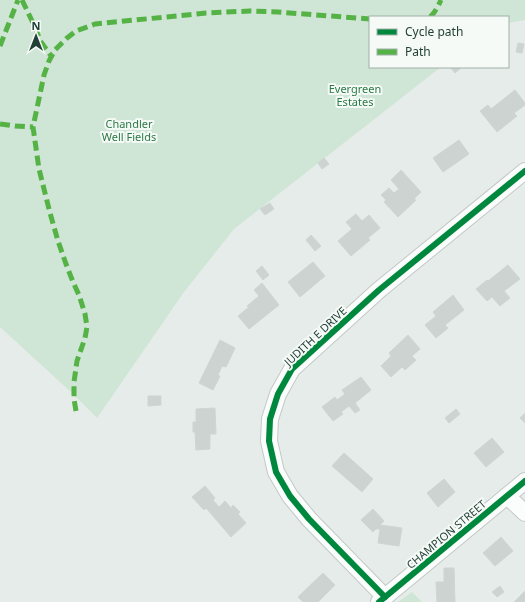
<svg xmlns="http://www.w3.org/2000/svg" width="525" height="602" font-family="'Noto Sans',sans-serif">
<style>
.green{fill:#cfe5d5}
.building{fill:#cdd3d0;stroke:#cfd5d2}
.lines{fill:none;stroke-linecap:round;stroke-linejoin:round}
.minor-casing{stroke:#c3c9c6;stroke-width:18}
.minor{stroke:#fbfcfc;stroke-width:16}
.quiet{stroke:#55b346;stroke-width:5;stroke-dasharray:10 5;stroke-linecap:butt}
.cycleway-casing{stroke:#f5faf7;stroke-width:8}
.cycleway{stroke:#00873e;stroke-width:6}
.labels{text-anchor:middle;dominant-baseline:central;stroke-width:4;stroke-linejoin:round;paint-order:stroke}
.park-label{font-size:11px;fill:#2b7946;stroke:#f5faf7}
.street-label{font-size:11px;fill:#234037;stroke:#f5faf7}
</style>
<rect width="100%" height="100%" fill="#e6ece9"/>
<g class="green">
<path d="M0 0H525V20L508 23V17H370V67H441L234 229 184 292 97 418 72 393 0 327Z"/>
<path d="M412 592 422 602H398Z"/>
</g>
<g class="building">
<path d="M518 43 524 44 522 53 516 52Z"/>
<path d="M450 67H462L455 73Z"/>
<path d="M515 90 525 103V105L514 113 517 116 497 132 480 111 488 105 491 109Z"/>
<path d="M459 140 469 154 443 172 433 158Z"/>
<path d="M324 158 329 164 322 169 318 163Z"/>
<path d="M401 170 421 192 414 199 416 200 398 217 384 202 386 200 381 195 389 188 394 193 399 189 391 180Z"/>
<path d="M270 203 274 209 265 215 260 209Z"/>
<path d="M356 214 362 221 369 215 380 228 368 238 370 240 351 256 338 241 352 229 346 222Z"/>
<path d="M311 235 321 246 315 251 306 240Z"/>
<path d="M313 262 325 276 300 297 288 282Z"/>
<path d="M508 265 520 279 504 291 510 298 500 306 492 297 487 301 476 289 487 280 488 281Z"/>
<path d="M262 266 269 275 263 280 256 271Z"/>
<path d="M262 283 279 305 249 329 238 316 249 307 247 306 259 296 254 290Z"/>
<path d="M453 295 464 310 445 325 448 328 436 338 425 325 436 316 433 312Z"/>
<path d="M408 335 420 349 412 356 416 360 405 370 402 367 391 377 381 366 391 356 389 353Z"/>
<path d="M220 340 235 348 226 367 222 366 218 375 220 376 213 390 199 383Z"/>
<path d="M361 377 371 390 355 403 360 410 355 413 349 406 341 412 343 414 333 421 322 407 335 397 337 400 345 394 342 390Z"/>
<path d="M148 396H161V405L148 406Z"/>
<path d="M215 408 216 434H210V449L196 450 195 432H193V422H196V409Z"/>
<path d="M456 409 460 414 449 423 445 418Z"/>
<path d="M525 413V423L520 418Z"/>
<path d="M492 438 504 452 486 467 474 453Z"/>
<path d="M344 453 373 479 362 492 332 466Z"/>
<path d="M444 479 455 492 438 507 427 493Z"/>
<path d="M205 486 215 498 213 500 219 507 225 501 231 508 233 505 240 512 238 514 246 523 231 537 206 508 204 510 192 497Z"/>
<path d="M373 509 384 521 380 525 402 528 399 546 378 543 380 529H376L373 532 361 520Z"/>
<path d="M501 537 513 551 495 566 483 553Z"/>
<path d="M444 568H454L455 602H437L436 582H444Z"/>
<path d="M323 573 335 585 318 602H303L298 597Z"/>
<path d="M500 586 504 592 497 597 492 592Z"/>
<path d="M525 591V602H514Z"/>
</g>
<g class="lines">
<g class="minor-casing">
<g id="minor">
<path d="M507 496 525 513"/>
<path d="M385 597 309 519 290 496 276 472 269 441 270 419 278 394 292 369 379 290 525 171"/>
<path d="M379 602 525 481"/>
</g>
</g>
<use href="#minor" class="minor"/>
<g class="quiet">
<path d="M22 0 34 25 41 42 52 57"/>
<path d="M430 17C435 13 438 6 441 0"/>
<path d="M0 46 18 0"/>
<path d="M0 124 15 126 33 127"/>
<path d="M76 411 74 399V382L77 361 85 338 87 327 85 314 79 295 73 282 66 264 58 241 50 213 39 169 33 127 44 75 49 61 55 50 67 38 76 31 95 24 206 13 250 11 278 12 370 19"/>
</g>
<g class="cycleway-casing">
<g id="cycleway">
<path d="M385 597 309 519 290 496 276 472 269 441 270 419 278 394 292 369 379 290 525 171"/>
<path d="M379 602 525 481"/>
</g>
</g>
<use href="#cycleway" class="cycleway"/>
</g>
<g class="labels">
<g class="park-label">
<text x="355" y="88">Evergreen<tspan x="355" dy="13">Estates</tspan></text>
<text x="129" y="123">Chandler<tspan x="129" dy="13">Well Fields</tspan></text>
</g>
<g class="street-label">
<text transform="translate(315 336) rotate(-43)">JUDITH E DRIVE</text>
<text transform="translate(446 534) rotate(-40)">CHAMPION STREET</text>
</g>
</g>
<rect x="369" y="16" width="140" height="52" fill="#f5faf7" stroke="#a1b0aa"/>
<rect x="377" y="29" width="20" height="6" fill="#00873e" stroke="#a1b0aa"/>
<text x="405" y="36" font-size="12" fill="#234037">Cycle path</text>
<rect x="377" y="49" width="20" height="6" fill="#55b346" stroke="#a1b0aa"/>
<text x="405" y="56" font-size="12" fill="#234037">Path</text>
<g transform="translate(36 36)" stroke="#f5faf7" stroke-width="3" paint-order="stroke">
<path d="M0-3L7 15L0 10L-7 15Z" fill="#234037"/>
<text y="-6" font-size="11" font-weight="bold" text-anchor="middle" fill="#234037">N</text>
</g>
</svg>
